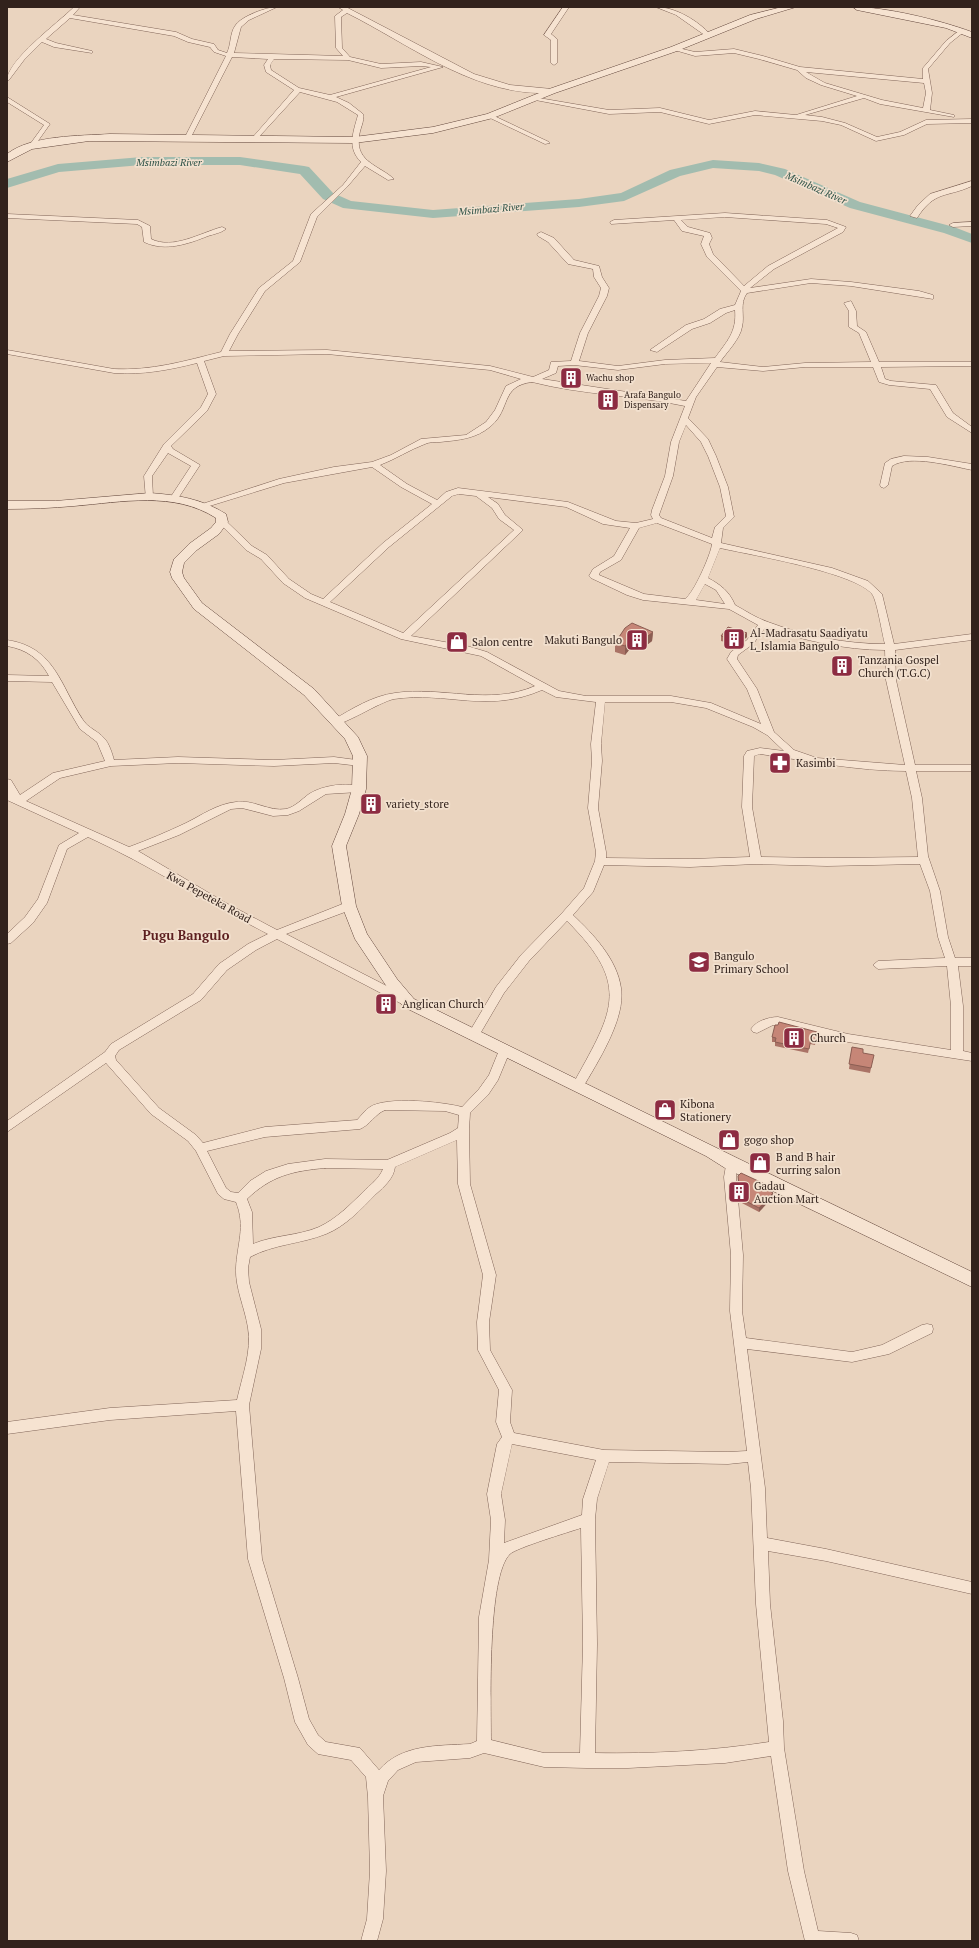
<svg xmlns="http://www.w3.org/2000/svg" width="979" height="1948" font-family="'PT Serif',serif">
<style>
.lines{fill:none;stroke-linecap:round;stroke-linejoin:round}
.river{fill:#a2bcaf;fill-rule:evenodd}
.street-casing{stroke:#816558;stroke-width:1}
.secondary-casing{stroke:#63473c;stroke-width:1}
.street{fill:#f6e3d1;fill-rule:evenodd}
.secondary{fill:#f6e3d1;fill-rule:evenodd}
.wall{fill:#aa7366}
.shaded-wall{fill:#8b5e53}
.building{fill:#c68677;stroke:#8b5e53}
.labels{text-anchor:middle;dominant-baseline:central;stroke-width:3.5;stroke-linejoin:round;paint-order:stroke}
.far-poi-label{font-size:9px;fill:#32221c;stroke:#f2e0ce;text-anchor:start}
.far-water-label{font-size:10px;font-style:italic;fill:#2c5146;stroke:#f2e0ce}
.poi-label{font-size:11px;fill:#32221c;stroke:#f2e0ce;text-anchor:start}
.street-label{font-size:11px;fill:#32221c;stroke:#f2e0ce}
.quarter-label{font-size:13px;font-weight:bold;fill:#5c1e1f;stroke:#f2e0ce}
</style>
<rect width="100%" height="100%" fill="#ead4bf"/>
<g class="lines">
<path class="river" d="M142 157H240L304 166 309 167 333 193 351 201 433 210 579 199 621 193 670 170 713 160 759 163 785 169 860 202 954 227 972 234V243L944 233 850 208 775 175 759 171 713 168 680 176 624 201 579 207 433 218 343 208 323 199 300 174 240 165H142L59 172 7 188V179L58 164Z"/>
<g class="street-casing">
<g id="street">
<path d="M74 7H80L73 15 176 32 192 39 214 44 218 50 227 53C231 45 230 33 235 26 241 16 267 7 277 7L249 20 241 27 234 53 343 56 336 48 335 16 343 10 338 7H346L474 74 510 85 552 89 555 91C551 94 543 93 538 93 468 91 407 43 347 13L341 17 342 48 350 57 381 64 421 62 443 67 336 97 349 103 363 114C365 121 359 130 359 138 356 162 380 166 394 179L388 180 365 166 347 187 317 217 300 262 265 291 238 334 229 351 327 350 490 366 533 377 549 370 551 362 571 361 580 333 599 296 601 288 594 277 593 269 568 264 548 242 538 236 537 234 541 232 554 238 574 260 599 266 602 277 609 288 607 296 588 333 579 361 618 366 665 360 715 358C727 341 737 332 735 310L726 313 710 323 692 329 657 352 650 350 686 325 704 319 720 309 735 305 741 291 707 257 701 244 704 236 682 231 674 220 611 224 610 222 614 220 725 213 827 220 846 227 843 232 774 269 750 288 811 279 851 282 919 291 933 295V299L851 286 811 283 747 293C739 304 745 315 742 327 740 339 727 352 720 362L763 367 805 363 871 362 859 333 849 327V311L844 303 851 301 856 311 857 326 866 332 879 362H972V366L881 367 885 379 891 381 936 385 953 413 972 427V433L947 417 930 389 889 385 879 382 873 367H805L763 371 717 367 696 397 688 418 708 439 716 456 728 487 734 517 723 528 721 543 832 568 868 581 882 594 894 644 972 634V640L895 650 896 680 915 765H972V771H916L922 798 928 856 940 891 948 937 955 958H972V966H958L963 1006V1051L972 1053V1061L848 1042 778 1025H773L757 1033 753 1032 751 1029C756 1021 769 1017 778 1017L848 1034 951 1050V1006L947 966 878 969 873 965 878 961 945 958 938 937 930 891 920 864 827 866 756 864 690 867 604 865 593 892 573 915C593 934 617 959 621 988 626 1019 597 1063 582 1089H574L572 1086C611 1014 634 987 567 921L529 961 504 993 477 1039H469L467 1036 496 987 521 955 563 912 584 888 595 861 596 852 588 808 592 761 591 744 596 702 556 697 542 690C487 714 447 691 394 699 379 702 342 727 333 724L331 722 333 720C352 709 372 696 395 693 442 686 489 706 535 686L481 656 401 639 305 598 283 583 261 559 246 550 218 522 219 520H225L252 546 267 555 289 579 311 594 323 599 383 543 432 504 401 487 372 467 284 483 203 508 199 505 279 479 334 467 372 462 391 455 421 439 466 435 486 422 495 410 506 386 521 379 490 370 327 354 224 356 204 361 216 394 207 411 171 446 173 449 200 465 177 500H171L170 498 191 466 168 453 152 476 153 497 149 500 146 499 144 476 164 444 201 407 208 394 197 363C169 370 143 375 114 373L7 354V350L114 369C151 371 185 361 221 352L230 334 259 288 293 261 311 214 343 185 361 162C347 148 353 133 358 115L337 102 300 92 257 139H253V137L294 90 266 72 264 65 268 59 232 57 191 137 186 138 185 137 226 56 214 52 210 47 188 42 174 36 70 18 46 39 56 43 92 51V53L54 47 42 42 24 60 9 80 7 81C7 60 58 23 74 7ZM274 59 348 60 381 68 421 66 431 67 330 95 299 88 271 70 270 65ZM725 217 826 224 838 228 768 266 744 286 713 254 709 244 712 238 710 233 688 227 681 220ZM711 363 686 401 542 379 556 373 558 366 574 365 618 370 665 364ZM532 382C582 395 634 395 685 406L671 442 665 476 652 510 651 515 653 519 636 523 616 521 568 502 458 488 446 492 437 500 407 484 380 465C396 459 409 450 425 444 429 442 435 442 440 442 459 440 476 439 491 426 511 409 500 386 532 382ZM686 425 701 442 708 456 720 487 726 516 715 527 712 538 661 518 659 515 673 476 679 442ZM459 494 476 496 492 508 499 519 514 530 403 633 330 602 389 547 452 496ZM488 497 566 507 603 524 630 528 614 556 593 569 589 576 591 578 627 595 643 600 729 609 758 625 747 640 731 652 727 659 747 689 761 724 711 703 671 696H586L559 691 487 652 467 646 411 636 523 530 505 515 498 504ZM657 523 712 544C711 554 694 593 685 599L644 594 599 575 600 572 621 560 639 528ZM720 548C751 555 854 572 872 594 877 600 882 634 885 644 845 644 805 636 768 622 756 618 746 611 735 605 729 591 721 585 708 578ZM705 584 716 590 725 604 696 600ZM765 628C804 640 844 650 885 650L886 680 905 765 817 758 794 750 774 732 757 689 737 659 738 655 753 644ZM605 702H671L706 708 753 727 767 735 784 751 760 748 747 751 744 756 742 807 750 857 690 859 606 858V852L598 808 602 761 601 744ZM760 754C809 761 857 771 906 771L912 798 918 857 827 858 761 857 752 807 754 756Z"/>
<path d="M563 7H569L551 34 557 39V63L554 65 551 63V40L544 35Z"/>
<path d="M656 7C676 7 698 21 711 35L706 36 676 15Z"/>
<path d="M960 30 965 31 950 43 928 69 932 93 930 110 954 115V117L880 104 864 98 805 115 822 117 845 123 877 137 900 132 926 120 972 119V123L927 124 904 135 876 141 841 125 822 121 755 115 709 124 660 112 609 114 530 99 533 97 609 110 660 108 709 120 755 111 796 115 857 96 821 85 806 78 797 70 759 59 734 53 695 56 671 49 674 47 695 52 734 49 763 56 800 67 923 79V68L946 41ZM806 72 924 83 926 93 923 108 882 100 825 83Z"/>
<path d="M7 97 50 124 33 148 28 147 44 125 7 102Z"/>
<path d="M490 114 549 142 550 143 545 144 488 117 487 116Z"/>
<path d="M972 181V186C946 198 935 190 917 218L910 216 918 205 930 194Z"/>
<path d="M7 214 138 220 150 226 151 239C173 250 200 233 222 227L226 229C221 233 214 234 208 236 188 244 165 252 144 242L142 227 137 224 7 218Z"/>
<path d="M972 222V226L953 227 949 225 953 223Z"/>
<path d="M904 456 928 457 972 464V470C951 466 910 454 892 466L888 485 884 488 881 487 880 485 885 463 891 459Z"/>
<path d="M7 640C55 647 60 685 83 720 88 728 98 731 104 738 109 743 112 753 114 760L178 757 274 760 334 757 364 761 365 763 360 766 334 763 274 766 178 763 111 766 60 778 26 801 129 847C148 840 167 832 186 823 202 815 217 804 236 802 253 799 269 812 286 809 295 807 302 799 309 794 323 785 347 782 363 787L364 789 363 791 359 792 326 794 299 811 288 815 273 816 242 808 231 809 179 835 138 851 226 903 277 930 345 903H353L354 906 353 909 286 934 410 998 412 1001 410 1004H402L277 939 256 950 227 970 201 1000 119 1050 115 1056 116 1060 159 1108 196 1135 203 1143 265 1127 357 1120C361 1116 365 1110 370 1107 387 1096 443 1102 462 1107L479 1089 489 1075 500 1048H508L510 1051 498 1080 488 1095 470 1113 469 1130 470 1184 496 1275 489 1322 490 1350 512 1390 510 1422 514 1433 604 1450 728 1452 747 1451 730 1311 731 1255 724 1177 727 1160H735L737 1163 736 1177 743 1255 742 1311 746 1338 852 1352 882 1345 922 1325 927 1324 932 1325 933 1329 932 1333 889 1354 852 1362 747 1349 765 1488 767 1538 826 1549 972 1582V1594L826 1561 768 1551 770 1604 783 1721 784 1748 804 1871 818 1931 851 1933 857 1935 859 1941H805L788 1871 771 1756 725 1763 628 1768H587L544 1767 484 1753 470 1758 416 1762 398 1770 388 1781 383 1796 386 1871 383 1919 377 1941H361L367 1919 370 1871 368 1797 366 1777 351 1760 318 1754 308 1745 295 1722 284 1678 248 1559 236 1411 110 1420 7 1434V1422L110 1408 237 1400C242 1377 252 1351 248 1328 245 1308 235 1288 236 1268 237 1244 246 1227 236 1202L224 1199 218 1194 196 1151 188 1141 151 1114 106 1063 7 1132V1121L105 1052 111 1044 193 994 219 964 248 944 268 934C207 903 150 865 88 837L67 849 47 903 33 923 11 943 7 944V934L25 917 38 899 59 845 79 833 7 800V779L11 780 20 795 53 773 105 761 97 742 80 729 52 682 7 681V675L49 676C40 659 26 649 7 646ZM385 1110 445 1111 459 1115 458 1128 450 1133 387 1160 325 1159 288 1164 266 1171 250 1181 238 1193 231 1192 226 1188 207 1151 265 1137 360 1129C370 1125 375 1114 385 1110ZM457 1140 458 1184 483 1275 477 1322 478 1350 499 1390 496 1422 502 1437 497 1444 487 1494 491 1520 489 1560 479 1617 477 1741 470 1744C437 1746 402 1744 379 1770L360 1748 326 1742 318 1735 309 1719 298 1678 262 1559 249 1405 261 1349V1329L249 1282 248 1268 250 1257C274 1244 301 1244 326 1234 346 1226 361 1209 376 1194 384 1187 394 1178 395 1167ZM325 1168 383 1169C379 1179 370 1185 363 1192 350 1205 336 1219 319 1227 298 1236 274 1235 253 1244L252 1212 247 1199C271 1176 292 1171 325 1168ZM512 1444 596 1460 583 1499 582 1515 504 1543 505 1520 501 1494ZM609 1462 728 1464 748 1462 751 1488 756 1604 769 1742C712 1751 653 1754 595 1753L597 1644 595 1519 597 1499ZM581 1528 583 1644 580 1753H544L491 1740C491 1705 487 1576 510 1554 516 1548 569 1532 581 1528Z"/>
</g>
</g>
<g class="secondary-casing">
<g id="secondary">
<path d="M782 7H796L756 19 677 51 555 93 493 118 433 133 354 143 89 141 32 149 7 162V154C31 135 80 136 110 134L354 137 433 127 487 114 549 89 671 47 750 15Z"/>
<path d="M853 7C887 7 939 20 972 32V38L946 28 857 10Z"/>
<path d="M150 493C178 495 202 499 226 514L228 522 219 534 197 550 184 563 182 572 184 578 202 603 314 689 358 737 367 756 366 789 359 814 346 846 356 906 367 934 397 979 414 999 737 1158 972 1272V1287L725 1168 706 1156 404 1007 387 987 355 939 342 906 332 846 345 814 352 789 353 756 345 739 304 695 194 609 172 578 170 572 174 559 189 544 211 528 216 522V518C174 491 122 502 74 506 52 508 29 509 7 509V501H55Z"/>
</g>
</g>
<use href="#street" class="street"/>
<use href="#secondary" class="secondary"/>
</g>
<g class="wall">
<path d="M625 628 653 632 652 641 643 648 634 644 625 655 615 652V643Z"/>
<path d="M721 636 747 637 737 645 721 641Z"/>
<path d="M817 1032 815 1045 810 1044 808 1053 775 1046V1042H772V1037Z"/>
<path d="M852 1047 863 1053 871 1068 870 1073 849 1069Z"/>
<path d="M738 1176 769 1186V1190L773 1193V1197L759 1212 740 1202 738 1180Z"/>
</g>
<g class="shaded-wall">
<path d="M653 632 652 641 643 648 644 639Z"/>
<path d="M747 633V637L737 645 738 641Z"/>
<path d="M634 635V644L625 655V646Z"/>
<path d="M773 1193V1197L759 1212V1208Z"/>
</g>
<g class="building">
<path d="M632 623 653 632 644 639 634 635 625 646 615 643 625 628Z"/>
<path d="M728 627 747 633 738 641 721 636Z"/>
<path d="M779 1022 817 1032 816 1040 811 1039 809 1049 775 1042 776 1038 772 1037 775 1025H778Z"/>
<path d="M852 1047 863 1049V1053L874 1055 871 1068 849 1064Z"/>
<path d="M741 1173 769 1186 767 1189 773 1193 759 1208 740 1198 738 1176Z"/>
</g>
<defs>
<g id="building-square" transform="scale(1.15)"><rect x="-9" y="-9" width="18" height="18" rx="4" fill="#8d2c42" stroke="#f2e0ce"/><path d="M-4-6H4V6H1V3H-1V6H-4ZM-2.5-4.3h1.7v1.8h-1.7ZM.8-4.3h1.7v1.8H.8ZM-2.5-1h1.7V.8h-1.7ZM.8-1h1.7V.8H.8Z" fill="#fff"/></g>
<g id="shop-square" transform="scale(1.15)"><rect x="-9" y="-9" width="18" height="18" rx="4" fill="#8d2c42" stroke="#f2e0ce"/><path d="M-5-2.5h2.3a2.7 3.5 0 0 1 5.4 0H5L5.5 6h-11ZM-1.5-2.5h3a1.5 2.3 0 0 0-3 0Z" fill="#fff"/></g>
<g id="pharmacy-square" transform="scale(1.15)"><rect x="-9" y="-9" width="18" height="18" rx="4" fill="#8d2c42" stroke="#f2e0ce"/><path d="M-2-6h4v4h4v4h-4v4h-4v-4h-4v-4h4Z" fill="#fff"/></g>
<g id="school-square" transform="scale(1.15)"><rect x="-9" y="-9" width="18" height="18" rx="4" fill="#8d2c42" stroke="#f2e0ce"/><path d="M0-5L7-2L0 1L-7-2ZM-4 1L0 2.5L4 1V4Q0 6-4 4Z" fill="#fff"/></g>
</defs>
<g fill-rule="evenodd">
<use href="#building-square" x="571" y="378"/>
<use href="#building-square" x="608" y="400"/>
<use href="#building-square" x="734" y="639"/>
<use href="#building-square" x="637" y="640"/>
<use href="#shop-square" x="457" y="642"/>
<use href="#building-square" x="842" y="666"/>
<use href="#pharmacy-square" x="780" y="763"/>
<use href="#building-square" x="371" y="804"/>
<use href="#school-square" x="699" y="962"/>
<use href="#building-square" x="386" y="1004"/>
<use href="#building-square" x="794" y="1038"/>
<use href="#shop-square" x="665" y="1110"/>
<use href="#shop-square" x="729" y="1140"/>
<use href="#shop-square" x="760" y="1163"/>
<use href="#building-square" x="739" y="1192"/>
</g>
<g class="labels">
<g class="far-poi-label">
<text x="586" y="378">Wachu shop</text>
<text x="624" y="395">Arafa Bangulo<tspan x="624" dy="10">Dispensary</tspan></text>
</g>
<g class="far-water-label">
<text x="169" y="162">Msimbazi River</text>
<text transform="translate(816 188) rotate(24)">Msimbazi River</text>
<text transform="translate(491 209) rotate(-5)">Msimbazi River</text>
</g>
<g class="poi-label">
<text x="750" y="633">Al-Madrasatu Saadiyatu<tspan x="750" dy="13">L_Islamia Bangulo</tspan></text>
<text x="622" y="640" text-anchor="end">Makuti Bangulo</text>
<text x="472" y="642">Salon centre</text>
<text x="858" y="660">Tanzania Gospel<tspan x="858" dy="13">Church (T.G.C)</tspan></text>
<text x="796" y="763">Kasimbi</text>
<text x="386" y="804">variety_store</text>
<text x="714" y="956">Bangulo<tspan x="714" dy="13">Primary School</tspan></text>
<text x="402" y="1004">Anglican Church</text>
<text x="810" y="1038">Church</text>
<text x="680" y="1104">Kibona<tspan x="680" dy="13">Stationery</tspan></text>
<text x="744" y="1140">gogo shop</text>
<text x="776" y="1157">B and B hair<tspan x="776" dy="13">curring salon</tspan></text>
<text x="754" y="1186">Gadau<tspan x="754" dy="13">Auction Mart</tspan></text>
</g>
<g class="street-label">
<text transform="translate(209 897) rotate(29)">Kwa Pepeteka Road</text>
</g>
<g class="quarter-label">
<text x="186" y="935">Pugu Bangulo</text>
</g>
</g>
<rect width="979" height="1948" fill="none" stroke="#32221c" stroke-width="16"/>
</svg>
